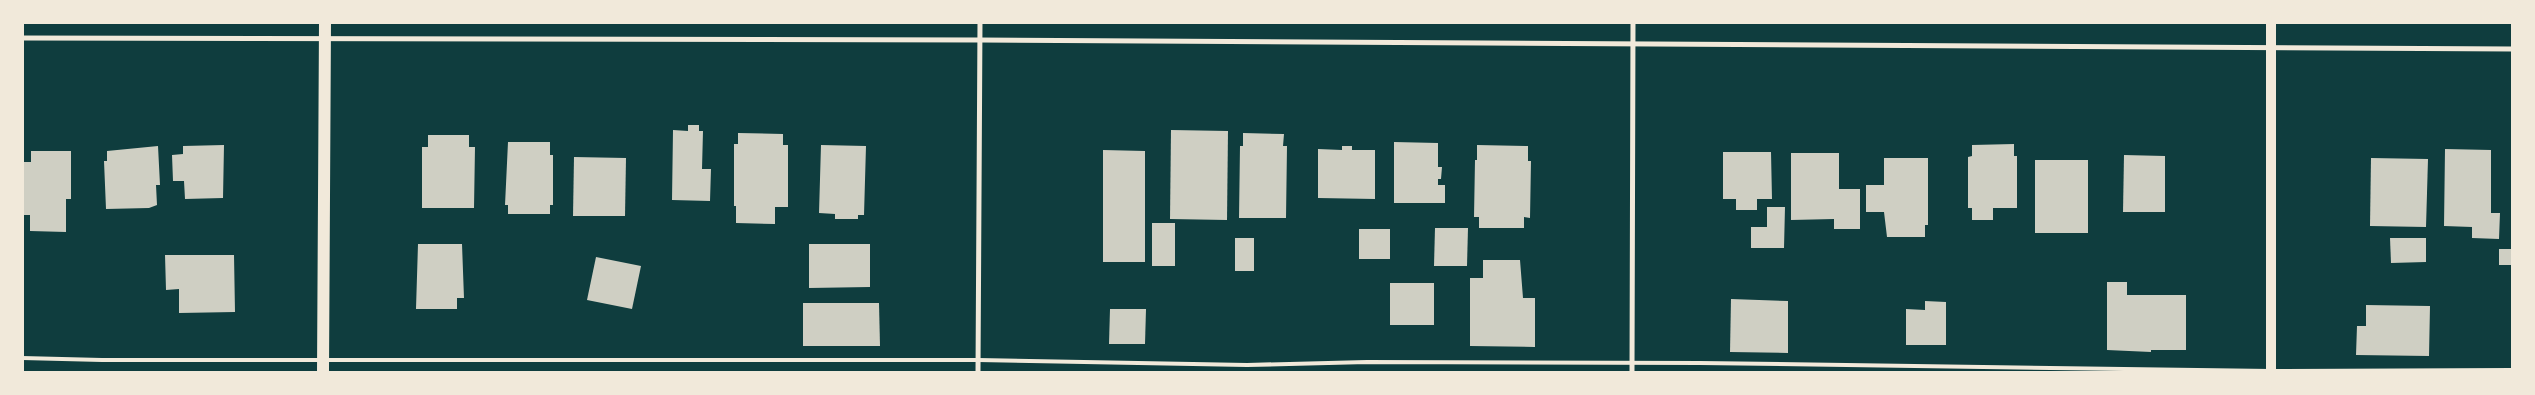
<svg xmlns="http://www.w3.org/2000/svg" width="2535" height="395" font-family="'Asap Condensed',sans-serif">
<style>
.building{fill:#cfcfc3}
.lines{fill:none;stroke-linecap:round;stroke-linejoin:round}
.service{stroke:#f1e9da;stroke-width:4}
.minor{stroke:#f1e9da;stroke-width:5}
.secondary{stroke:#f1e9da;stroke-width:10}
.primary{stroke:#f1e9da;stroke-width:12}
</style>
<rect width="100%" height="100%" fill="#0f3d3e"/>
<g class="building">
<path d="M688 125H699V131H703L702 169H711L710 201 672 200 673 130 688 131Z"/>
<path d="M1171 130 1228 131 1227 220 1170 219Z"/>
<path d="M738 133 783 134V145H788V207H775V224L736 223V206H734V144H738Z"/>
<path d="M1243 133 1284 134 1283 146H1287L1286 218H1239L1240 146H1243Z"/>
<path d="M428 135H469V147H475L474 208H422V147H428Z"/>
<path d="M508 142H550V155H553V205H550V214H508V205H505Z"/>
<path d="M1394 142 1438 143V167H1442L1441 179H1438V185H1445V203H1394Z"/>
<path d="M2014 144V156H2017V208H1993V220H1972V208H1968V157L1972 156V145Z"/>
<path d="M224 145 223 198 185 199 184 181H173L172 155 183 154V146Z"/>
<path d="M821 145 866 146 864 215H858V219H835V214L819 213Z"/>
<path d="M1477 145 1528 146V161H1531L1530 218 1524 217V228H1479V217H1474L1475 160H1477Z"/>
<path d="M158 146 160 185H156L157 205 149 208 106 209 104 161H107V151Z"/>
<path d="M1342 146H1352V150H1375V199L1318 198V149L1342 150Z"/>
<path d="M2445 149 2491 150V213H2500L2499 239 2472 238V227L2444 226Z"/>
<path d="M1103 150 1145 151V262H1103Z"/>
<path d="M31 151H71V199H66V232L30 231V215H23L22 162H31Z"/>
<path d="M1723 152H1771L1772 199H1757V210H1736V199H1723Z"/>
<path d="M1791 153H1839V189H1860V229H1834V219L1791 220Z"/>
<path d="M2124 155 2165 156V212H2123Z"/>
<path d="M574 157 626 158 625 216H573Z"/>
<path d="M1884 158H1928V225H1925V237H1887L1884 212H1866V185H1884Z"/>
<path d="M2371 158 2428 159 2426 227 2370 226Z"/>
<rect x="2035" y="160" width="53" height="73"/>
<path d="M1767 207H1785L1784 248H1751V227H1767Z"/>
<rect x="1152" y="223" width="23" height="43"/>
<path d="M1435 228H1468L1467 266H1434Z"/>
<rect x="1359" y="229" width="31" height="30"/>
<rect x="1235" y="238" width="19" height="33"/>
<path d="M2390 238H2426V262L2391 263Z"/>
<path d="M418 244H462L464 298H457V309H416Z"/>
<path d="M809 244H870V287L809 288Z"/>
<rect x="2499" y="249" width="12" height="16"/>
<path d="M165 255H234L235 312 179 313V289L166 290Z"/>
<path d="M596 257 641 266 632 309 587 300Z"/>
<path d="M1483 260H1520L1523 298H1535V347L1470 346V278H1483Z"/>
<path d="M2107 282H2127V295H2186V350H2151V352L2107 350Z"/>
<rect x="1390" y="283" width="44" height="42"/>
<path d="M1731 299 1788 301V353L1730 352Z"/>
<path d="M1925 301 1946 302V345H1906V309L1925 310Z"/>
<path d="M803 303H879L880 346H803Z"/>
<path d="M2366 305 2430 306 2429 356 2356 355 2357 326H2366Z"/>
<path d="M1110 309H1146L1145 344H1109Z"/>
</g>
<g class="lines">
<path class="service" d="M22 358 102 360H978L1247 365 1367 362 1700 363 2271 371 2512 370"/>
<g class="minor">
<path d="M22 38 980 40 2512 49"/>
<path d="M978 372 980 22"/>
<path d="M1632 372 1633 22"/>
</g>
<path class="secondary" d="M2271 372V22"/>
<path class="primary" d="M323 372 325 22"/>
</g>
<rect width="2535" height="395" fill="none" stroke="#f1e9da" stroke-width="48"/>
</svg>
